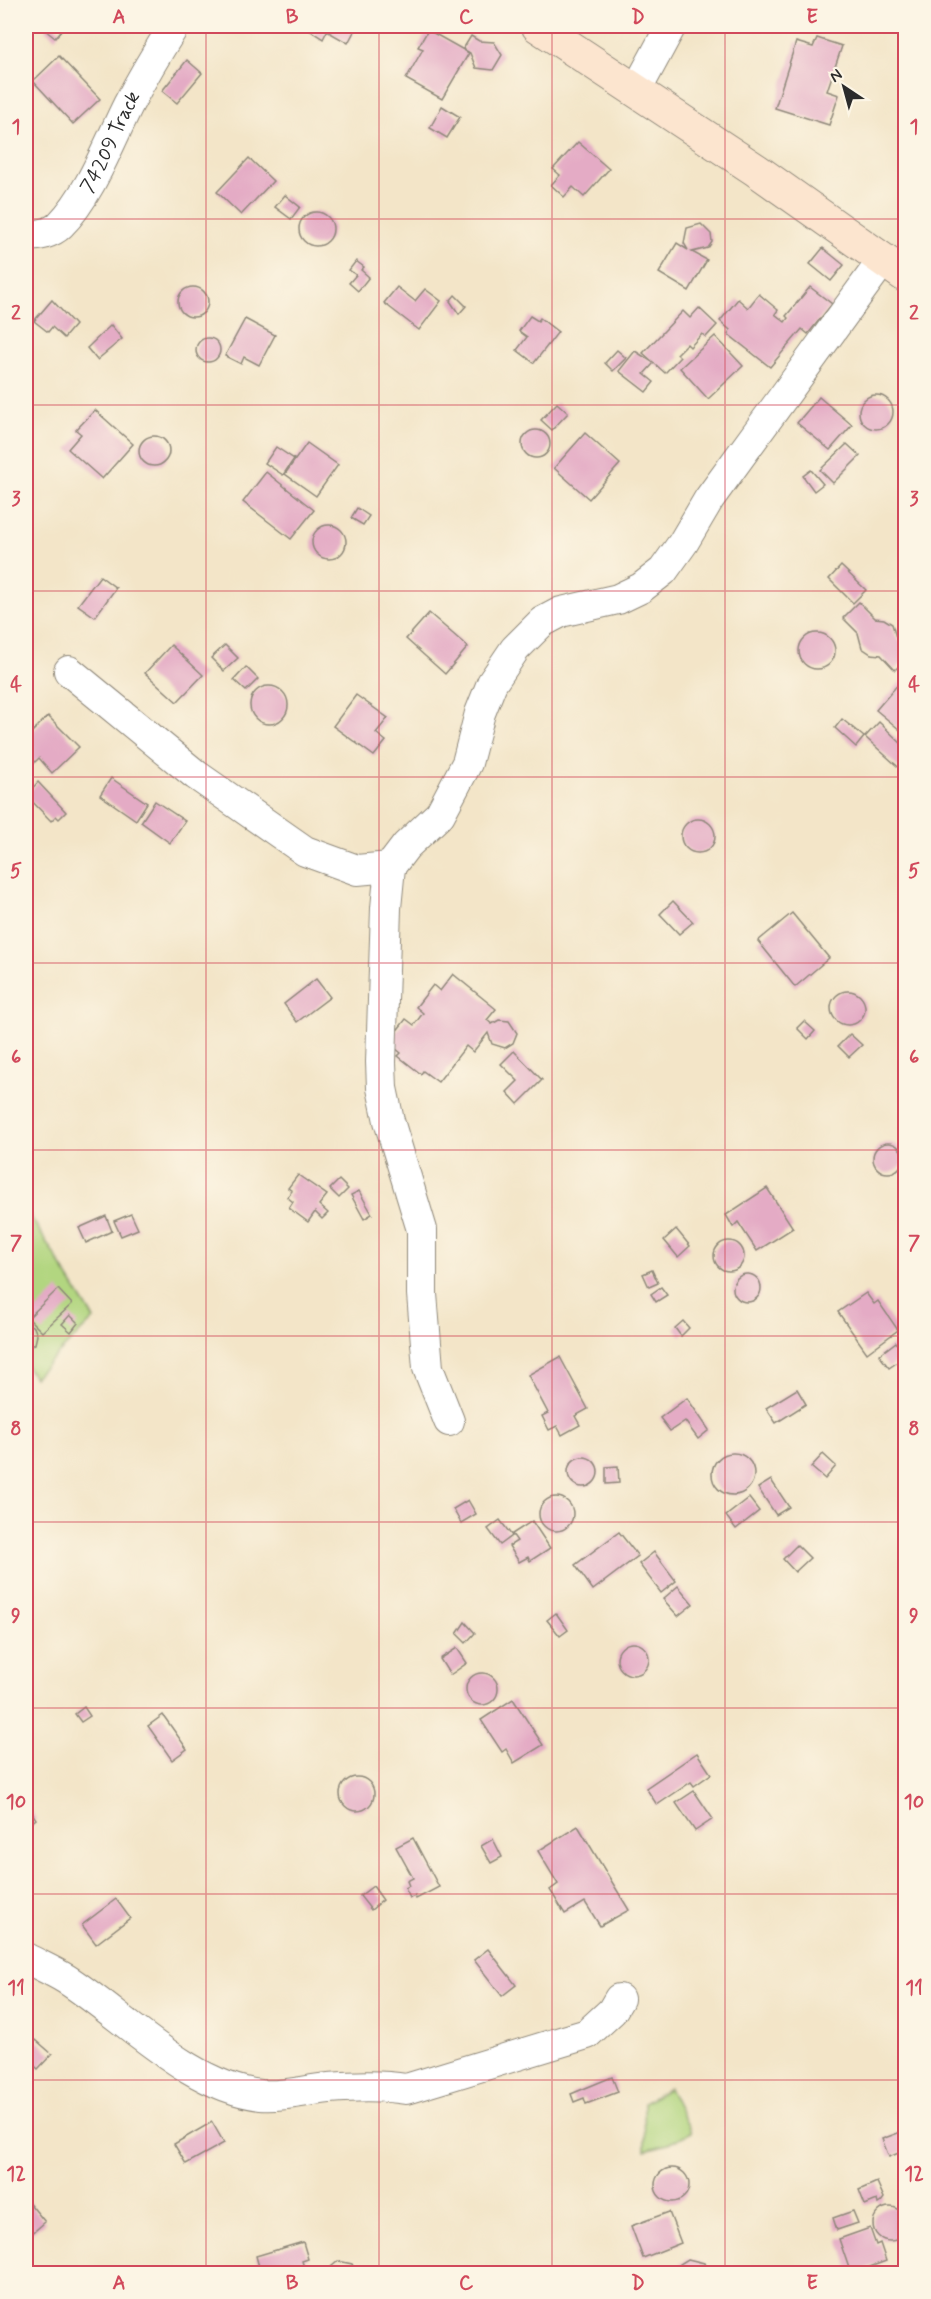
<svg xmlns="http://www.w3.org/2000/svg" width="931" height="2299" font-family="Mynerve,sans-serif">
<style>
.green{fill:#b2d680;stroke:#6e8056;stroke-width:1.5}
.building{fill:#e4abc5}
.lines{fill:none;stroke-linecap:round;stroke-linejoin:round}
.street-casing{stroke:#8f887a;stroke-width:32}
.secondary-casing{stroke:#8f887a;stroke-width:35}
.street{stroke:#fff;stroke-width:30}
.secondary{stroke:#fce5cf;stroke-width:33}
.grid{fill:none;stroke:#d1495b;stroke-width:1.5;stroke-opacity:0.55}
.labels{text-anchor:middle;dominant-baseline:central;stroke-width:4.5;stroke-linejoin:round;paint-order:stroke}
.street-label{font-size:20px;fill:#2b2b2b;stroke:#fcf5e5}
.neatline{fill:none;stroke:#d1495b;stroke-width:2}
.grid-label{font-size:20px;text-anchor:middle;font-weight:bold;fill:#d1495b}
</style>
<rect width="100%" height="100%" fill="#fcf5e5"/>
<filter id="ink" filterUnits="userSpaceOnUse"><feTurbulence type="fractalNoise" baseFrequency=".0167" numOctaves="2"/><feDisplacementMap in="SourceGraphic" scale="12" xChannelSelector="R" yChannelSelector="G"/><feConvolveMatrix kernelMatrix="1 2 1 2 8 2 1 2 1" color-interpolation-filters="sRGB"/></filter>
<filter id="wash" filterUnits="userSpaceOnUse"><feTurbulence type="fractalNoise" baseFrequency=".008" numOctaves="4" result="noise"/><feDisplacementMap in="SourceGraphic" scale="24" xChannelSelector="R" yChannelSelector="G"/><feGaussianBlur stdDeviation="1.35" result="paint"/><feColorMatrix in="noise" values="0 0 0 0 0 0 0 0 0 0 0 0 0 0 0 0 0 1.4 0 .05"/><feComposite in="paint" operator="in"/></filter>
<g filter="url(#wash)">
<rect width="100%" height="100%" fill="#f3e5c8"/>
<g class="green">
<path d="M26 1209 94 1319 34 1377 26 1366Z"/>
<path d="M669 2088 691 2132 668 2144 645 2150 644 2103Z"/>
</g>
<g id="blocks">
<g class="building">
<path d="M49 26H54L61 31 55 38 45 30Z"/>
<path d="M303 26H357L348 43 327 31 323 39Z"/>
<path d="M428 30 469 53 442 99 406 79 423 49 418 47Z"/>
<path d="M471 36 479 41 494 42 502 55 493 70 476 68 470 53 463 49Z"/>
<path d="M817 38 842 46 827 91 839 95 829 125 775 108 796 42 813 47Z"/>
<path d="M59 56 100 99 73 124 33 81Z"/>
<path d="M187 60 202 73 177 103 162 91Z"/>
<path d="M442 106 460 117 447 138 430 128Z"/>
<path d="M578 142 609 169 584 197 573 187 564 197 551 185 560 175 553 169Z"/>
<path d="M249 158 273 181 241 215 217 192Z"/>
<path d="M285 195 300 207 291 219 275 207Z"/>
<circle cx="316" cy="229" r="17"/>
<path d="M701 224 711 234 712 242 708 248 692 252 707 260 689 291 659 273 677 243 688 250 684 243 687 228Z"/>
<path d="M823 248 844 265 831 281 810 264Z"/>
<path d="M356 261 364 267 361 270 369 277 358 291 349 283 356 275 349 270Z"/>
<path d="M397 287 415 301 425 289 441 301 419 330 384 303Z"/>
<path d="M810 287 832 304 808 334 802 329 770 367 728 334 730 330 720 321 738 299 748 308 759 294 778 310 775 314 785 322 788 318 786 316Z"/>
<circle cx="193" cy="302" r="15"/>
<path d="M455 295 466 306 459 314 450 301Z"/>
<path d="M52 300 75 325 64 338 52 327 48 332 34 321Z"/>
<path d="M699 308 717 325 706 337 702 334 690 347 687 344 677 354 680 357 665 373 643 353 683 311 690 318Z"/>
<path d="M530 316 538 321 540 318 558 332 534 363 517 350 527 337 519 331Z"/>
<path d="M245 319 275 335 259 365 244 357 241 364 225 356Z"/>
<path d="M111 325 122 339 97 360 87 348Z"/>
<path d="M715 336 743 366 708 399 680 368Z"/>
<circle cx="208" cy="350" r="12"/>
<path d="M617 350 626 358 613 371 605 363Z"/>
<path d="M635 351 654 363 644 374 654 382 646 392 619 371Z"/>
<circle cx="876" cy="412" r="17"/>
<path d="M819 397 852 425 830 450 797 423Z"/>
<path d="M557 403 568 413 552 430 541 420Z"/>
<path d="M95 410 133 444 102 479 68 449 81 434 76 430Z"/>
<circle cx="536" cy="444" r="14"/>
<path d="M585 433 620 464 589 499 554 468Z"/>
<circle cx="154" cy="451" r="15"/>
<path d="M307 443 338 465 316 496 285 474Z"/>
<path d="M847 444 860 456 833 483 820 470Z"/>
<path d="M276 447 294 459 283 475 265 463Z"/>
<path d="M811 470 823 484 814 491 803 476Z"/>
<path d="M266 472 314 510 291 539 243 502Z"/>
<path d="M357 508 369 516 363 525 351 518Z"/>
<circle cx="329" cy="542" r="17"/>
<path d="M841 566 866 590 853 603 829 579Z"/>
<path d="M100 576 116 588 95 617 78 605Z"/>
<path d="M859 602 875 618 884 619 892 624 896 637 906 647V659L895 670 881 655 871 654 862 648 858 633 843 618Z"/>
<path d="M429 613 468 647 445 674 406 639Z"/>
<circle cx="817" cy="651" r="18"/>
<path d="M171 645 203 675 177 702 145 673Z"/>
<path d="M225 645 238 658 224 671 211 658Z"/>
<path d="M246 667 258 679 246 691 234 680Z"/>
<path d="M900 682 906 687V735L876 710Z"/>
<circle cx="269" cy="705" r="19"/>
<path d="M356 695 388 718 376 733 386 741 374 756 333 726Z"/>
<path d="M48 716 79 747 52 773 39 758 32 765 26 758V738Z"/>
<path d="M842 719 864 737 856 747 835 728Z"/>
<path d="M879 722 906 748V774L865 737Z"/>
<path d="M111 778 147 803 136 820 100 795Z"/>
<path d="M38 782 66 812 59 819 56 816 51 821 26 795Z"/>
<path d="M155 801 185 821 170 843 141 822Z"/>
<circle cx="698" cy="836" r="17"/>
<path d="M673 901 693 922 679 934 660 914Z"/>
<path d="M792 913 829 958 795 987 758 941Z"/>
<path d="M453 974 496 1009 487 1020 492 1024 499 1020 509 1021 517 1033 513 1043 505 1048 492 1044 488 1033 473 1052 466 1046 438 1082 423 1071 421 1074 398 1056 401 1053 388 1042 406 1019 414 1025 423 1013 416 1007 433 985 440 991Z"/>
<path d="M316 979 330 997 297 1022 284 1004Z"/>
<circle cx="848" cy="1008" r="17"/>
<path d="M804 1021 815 1031 808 1039 797 1028Z"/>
<path d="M850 1034 862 1045 849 1057 838 1046Z"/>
<path d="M514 1051 542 1080 518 1104 507 1092 518 1081 501 1064Z"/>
<circle cx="888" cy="1158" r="15"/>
<path d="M298 1175 327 1195 319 1205 328 1213 322 1219 315 1212 308 1222 289 1208 293 1202 287 1197 292 1191 288 1188Z"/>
<path d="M339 1180 348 1189 339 1198 330 1189Z"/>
<path d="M767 1188 793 1228 757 1251 738 1222 733 1227 726 1215Z"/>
<path d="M359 1191 372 1214 364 1219 351 1195Z"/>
<path d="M131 1214 138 1229 121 1236 114 1221Z"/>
<path d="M106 1216 112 1231 86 1243 79 1228Z"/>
<path d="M676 1229 690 1246 678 1257 664 1240Z"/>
<circle cx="729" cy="1256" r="15"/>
<path d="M652 1270 658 1283 649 1287 643 1274Z"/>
<circle cx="747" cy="1288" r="14"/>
<path d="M661 1287 667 1295 656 1302 651 1294Z"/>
<path d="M58 1289 72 1304 42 1332 28 1318Z"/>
<path d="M866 1293 874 1304 878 1301 898 1330 867 1353 838 1312Z"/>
<path d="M70 1315 78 1323 71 1332 62 1324Z"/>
<path d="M683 1321 689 1328 681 1336 675 1328Z"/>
<path d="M26 1323 34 1327 37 1335 35 1344 27 1348Z"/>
<path d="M896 1342 906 1356 889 1368 879 1355Z"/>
<path d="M560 1357 588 1409 575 1416 580 1425 562 1435 557 1426 549 1430 542 1416 548 1413 528 1375Z"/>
<path d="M797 1389 806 1404 776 1423 766 1408Z"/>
<path d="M687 1398 709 1430 698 1439 685 1421 670 1431 660 1418Z"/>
<circle cx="733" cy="1474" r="21"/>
<path d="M823 1454 836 1466 825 1479 811 1467Z"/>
<circle cx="583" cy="1472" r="15"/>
<path d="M618 1466 619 1483 606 1484V1467Z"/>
<path d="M771 1480 789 1507 776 1515 758 1488Z"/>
<circle cx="556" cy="1514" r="17"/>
<path d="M749 1498 759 1511 736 1529 726 1516Z"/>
<path d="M468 1500 476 1514 461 1523 453 1509Z"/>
<path d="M500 1520 512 1536 500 1545 488 1529Z"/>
<path d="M532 1521 550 1548 530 1561 528 1557 519 1562 509 1546 517 1541 512 1534Z"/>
<path d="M619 1532 638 1556 593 1590 575 1565Z"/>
<path d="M797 1545 810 1558 795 1572 783 1559Z"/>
<path d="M654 1552 676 1581 661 1593 639 1564Z"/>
<path d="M678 1586 693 1604 678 1616 663 1599Z"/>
<path d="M556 1613 568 1630 560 1636 547 1620Z"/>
<path d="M465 1622 475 1633 466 1643 457 1634Z"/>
<circle cx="633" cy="1659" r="16"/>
<path d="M457 1648 467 1663 450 1675 440 1659Z"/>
<circle cx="482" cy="1689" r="16"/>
<path d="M513 1699 543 1745 514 1763 506 1749 502 1752 481 1720Z"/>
<path d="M84 1707 90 1716 81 1722 75 1714Z"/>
<path d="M163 1715 187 1749 172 1760 148 1726Z"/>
<path d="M697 1753 711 1774 694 1786 691 1782 657 1805 646 1788Z"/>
<circle cx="357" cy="1794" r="17"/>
<path d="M694 1791 713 1819 695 1831 676 1803Z"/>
<path d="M26 1804 36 1819 26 1827Z"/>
<path d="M578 1826 629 1910 600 1926 585 1902 565 1914 550 1890 558 1884 538 1851Z"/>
<path d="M413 1838 439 1887 416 1899 415 1896 410 1898 405 1888 409 1886 407 1881 413 1878 396 1847Z"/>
<path d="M493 1839 502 1857 491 1863 481 1846Z"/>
<path d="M373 1886 383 1900 371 1910 360 1896Z"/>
<path d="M116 1899 130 1918 96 1944 82 1925Z"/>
<path d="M488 1949 516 1985 502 1996 474 1960Z"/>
<path d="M36 2040 52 2054 38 2069 26 2058V2053Z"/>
<path d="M612 2077 618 2092 586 2104 584 2098 574 2102 571 2094Z"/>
<path d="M212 2122 224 2143 186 2164 174 2144Z"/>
<path d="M906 2130V2150L889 2157 882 2139Z"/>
<circle cx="672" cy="2185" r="17"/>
<path d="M877 2182 884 2198 881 2202 878 2204 877 2200 865 2205 859 2190Z"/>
<path d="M26 2199 45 2222 29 2236 26 2231Z"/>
<circle cx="890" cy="2224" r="17"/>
<path d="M853 2211 858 2223 837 2230 833 2218Z"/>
<path d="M669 2212 681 2243 643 2258 631 2226Z"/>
<path d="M870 2228 876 2245 880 2243 886 2261 851 2274 839 2239Z"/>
<path d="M303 2242 308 2259 302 2261 306 2274H261L256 2256Z"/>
<path d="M688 2259 704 2263 708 2274H676L680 2264Z"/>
<path d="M338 2261 352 2264 357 2274H328L331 2267Z"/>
</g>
</g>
</g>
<g filter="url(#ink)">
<use href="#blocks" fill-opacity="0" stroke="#8f887a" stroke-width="1.5"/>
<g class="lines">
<g class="street-casing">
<g id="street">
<path d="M636 91 671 26"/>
<path id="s1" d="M26 235C36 237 52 233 60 225 90 195 109 143 128 105 142 78 158 51 174 26"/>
<path d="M69 671 196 775 305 851 357 870 390 867"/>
<path d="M449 1421 428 1368 422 1294V1230L389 1121 382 1088 381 1062 386 908 390 867 406 846 440 814 467 763 480 713 492 683 515 649 542 622 561 612 618 599 641 588 663 571 683 543 709 499 883 260"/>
<path d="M26 1958C39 1965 53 1971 66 1979 124 2016 189 2087 261 2095 284 2097 306 2090 329 2088 354 2086 382 2085 406 2089L587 2034 612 2011 619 1999"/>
</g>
</g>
<g class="secondary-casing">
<path id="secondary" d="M538 26 756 170 906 276"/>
</g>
<use href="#street" class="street"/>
<use href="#secondary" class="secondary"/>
</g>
</g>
<path class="grid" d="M206 26V2274M379 26V2274M552 26V2274M725 26V2274M26 219H906M26 405H906M26 591H906M26 777H906M26 963H906M26 1150H906M26 1336H906M26 1522H906M26 1708H906M26 1894H906M26 2080H906"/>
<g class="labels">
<g class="street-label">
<text stroke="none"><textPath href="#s1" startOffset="134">74209 Track</textPath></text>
</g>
</g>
<rect width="931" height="2299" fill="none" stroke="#fcf5e5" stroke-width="66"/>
<g transform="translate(844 87) rotate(324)" stroke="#fcf5e5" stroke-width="4.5" paint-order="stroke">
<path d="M0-4.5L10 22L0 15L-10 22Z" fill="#2b2b2b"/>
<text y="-9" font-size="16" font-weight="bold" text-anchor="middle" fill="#2b2b2b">N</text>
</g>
<rect x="33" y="33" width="865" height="2233" class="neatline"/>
<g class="grid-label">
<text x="119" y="23">A</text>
<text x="292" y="23">B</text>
<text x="466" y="23">C</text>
<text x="638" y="23">D</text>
<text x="812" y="23">E</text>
<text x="16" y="133">1</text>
<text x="914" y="133">1</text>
<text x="16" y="319">2</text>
<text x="914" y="319">2</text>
<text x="16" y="505">3</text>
<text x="914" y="505">3</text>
<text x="16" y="691">4</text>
<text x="914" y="691">4</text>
<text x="16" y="877">5</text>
<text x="914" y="877">5</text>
<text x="16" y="1063">6</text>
<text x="914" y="1063">6</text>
<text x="16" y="1249">7</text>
<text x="914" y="1249">7</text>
<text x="16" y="1435">8</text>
<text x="914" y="1435">8</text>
<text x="16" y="1622">9</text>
<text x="914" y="1622">9</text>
<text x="16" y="1808">10</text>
<text x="914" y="1808">10</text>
<text x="16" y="1994">11</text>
<text x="914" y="1994">11</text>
<text x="16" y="2180">12</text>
<text x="914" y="2180">12</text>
<text x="119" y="2289">A</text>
<text x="292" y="2289">B</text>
<text x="466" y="2289">C</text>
<text x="638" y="2289">D</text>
<text x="812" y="2289">E</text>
</g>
</svg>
